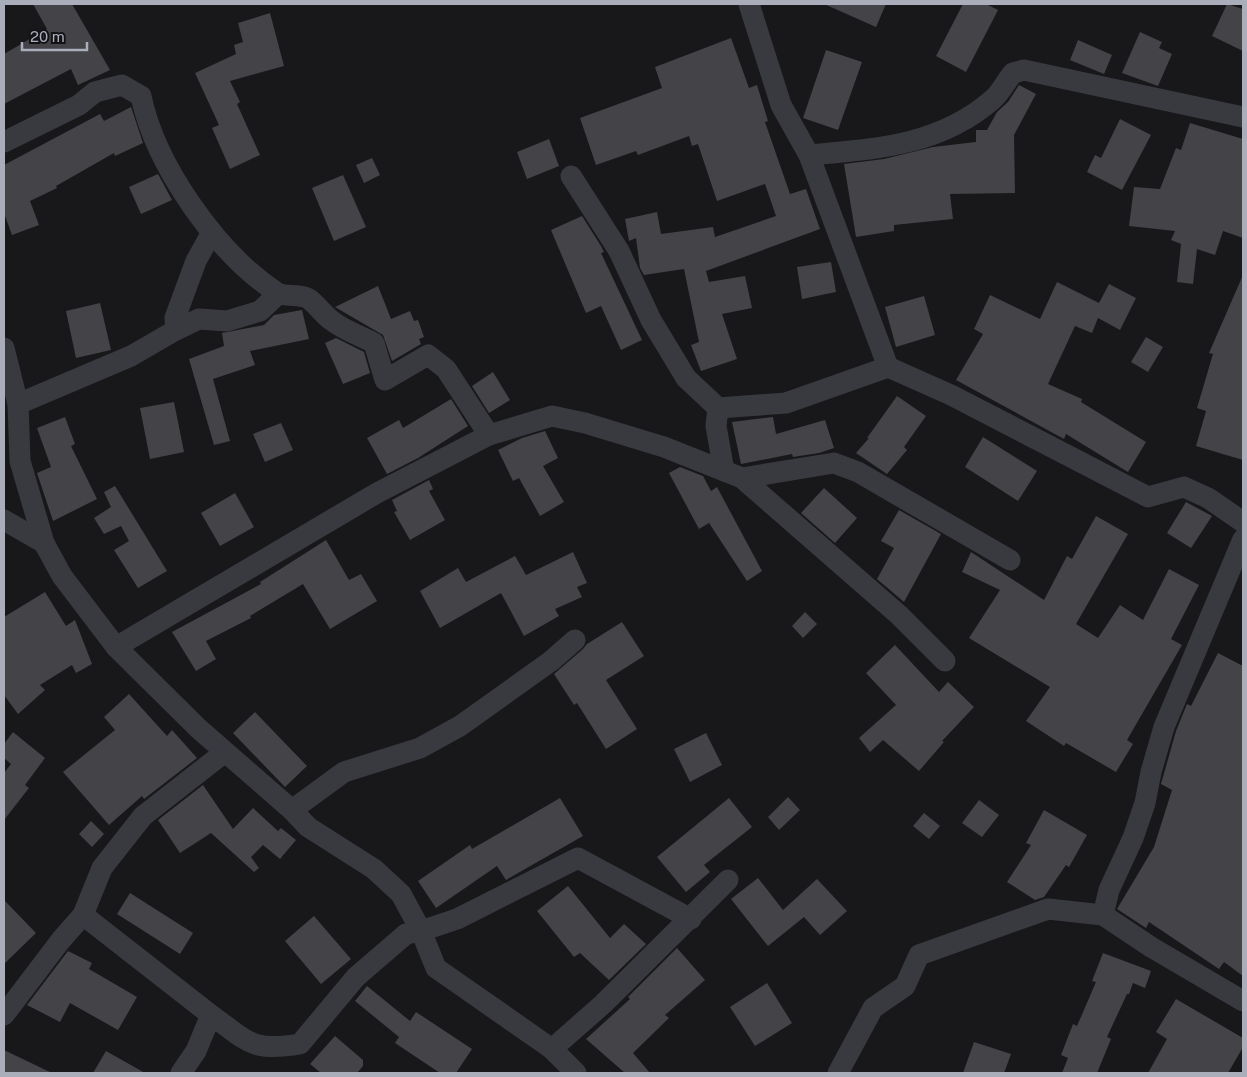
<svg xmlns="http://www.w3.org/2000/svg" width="1247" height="1077" font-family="'Public Sans',sans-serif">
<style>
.building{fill:#434348}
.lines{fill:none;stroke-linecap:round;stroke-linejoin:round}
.street{stroke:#393a40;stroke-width:21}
</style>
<rect width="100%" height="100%" fill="#18181b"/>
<g class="building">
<path d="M33 4H72L110 70 78 85 71 69 4 104V54L47 29Z"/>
<path d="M824 4H886L876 27Z"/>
<path d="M963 4H986L998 10 966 72 936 56Z"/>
<path d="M1227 4 1243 9V51L1212 36Z"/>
<path d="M270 13 284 66 230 81 240 102 237 104 260 155 230 169 212 128 219 125 195 73 236 54 234 45 243 42 238 23Z"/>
<path d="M1140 32 1162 42 1159 48 1172 54 1158 86 1122 73Z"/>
<path d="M731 38 749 88 757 85 768 121 765 122 790 194 806 189 820 229 706 271 709 282 745 276 752 308 722 314 737 359 701 371 691 345 699 342 684 269 644 275 640 268 636 238 629 241 625 219 657 212 661 234 713 227 715 237 776 216 765 184 717 201 698 144 692 146 689 136 638 155 636 151 596 165 580 118 662 88 655 67Z"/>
<path d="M1078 40 1112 55 1104 74 1070 60Z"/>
<path d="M826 50 862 62 838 130 803 118Z"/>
<path d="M1019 85 1036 94 1014 135 1015 193 950 194 953 219 894 225V231L856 237 844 164 884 159 933 147 976 142V130H987L997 112 1008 102Z"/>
<path d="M131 107 143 143 115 156 114 153 56 186 57 188 30 201 39 225 12 235 4 213V165L100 114 104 121Z"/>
<path d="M1120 119 1151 135 1122 190 1087 172 1095 155 1101 158Z"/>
<path d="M1190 123 1243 139V238L1223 231 1215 255 1197 249 1193 284 1177 282 1181 244 1171 240 1175 231 1129 226 1134 187 1160 189 1176 148 1181 150Z"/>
<path d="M549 139 559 166 527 179 517 152Z"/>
<path d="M372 158 380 175 364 183 356 165Z"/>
<path d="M158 174 172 200 141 214 129 187Z"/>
<path d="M343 175 366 227 334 241 312 188Z"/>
<path d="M582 216 601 246 604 252 601 253 642 340 621 350 601 306 586 313 551 230Z"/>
<path d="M831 262 836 292 802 299 797 267Z"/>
<path d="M1243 275V460L1196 446 1206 411 1197 408 1213 354 1209 353Z"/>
<path d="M1057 282 1099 303 1109 284 1136 298 1120 330 1098 318 1092 333 1075 326 1048 384 1082 399 1081 402 1146 442 1128 472 1066 434 1064 439 956 380 983 334 974 329 990 295 1040 319Z"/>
<path d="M378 286 391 319 410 311 414 321 418 320 424 337 419 339 421 344 392 361 383 335 335 307Z"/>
<path d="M924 296 935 335 896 347 885 307Z"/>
<path d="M100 303 111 350 76 358 66 311Z"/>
<path d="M302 310 309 339 250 351 255 365 213 379 230 441 214 445 189 359 224 346 222 333 264 325 274 315Z"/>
<path d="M1146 337 1163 347 1148 372 1131 362Z"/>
<path d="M336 338 364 352 370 373 343 384 325 343Z"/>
<path d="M493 372 510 400 489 413 472 386Z"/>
<path d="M897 396 926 416 904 447 907 450 887 474 856 453 869 438H867Z"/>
<path d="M451 399 468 426 418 458 387 474 367 438 399 420 403 428Z"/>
<path d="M174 402 184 452 150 459 140 408Z"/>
<path d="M65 417 75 444 71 446 97 499 53 521 37 473 51 467 37 428Z"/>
<path d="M773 417 776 434 825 420 834 448 819 453 793 457 792 454 741 464 732 422Z"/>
<path d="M281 423 293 450 265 462 253 434Z"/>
<path d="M545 431 558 458 543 466 564 502 540 516 519 478 513 481 498 450 522 438Z"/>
<path d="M983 437 1037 471 1018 501 965 467Z"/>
<path d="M680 467 703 476 711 491 717 487 762 571 747 581 709 523 699 529 669 473Z"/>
<path d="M429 480 433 489 429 491 445 520 410 540 394 512 397 511 392 500Z"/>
<path d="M115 486 167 571 138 588 114 550 129 541 121 526 104 534 94 518 111 507 104 492Z"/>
<path d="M824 488 857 518 835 543 801 513Z"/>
<path d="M235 493 254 527 220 546 201 513Z"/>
<path d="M1186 502 1212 516 1191 548 1167 533Z"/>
<path d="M899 510 941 534 904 602 877 579 894 548 881 541Z"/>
<path d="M1096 516 1128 534 1076 624 1098 638 1120 605 1143 620 1169 569 1199 585 1171 639 1182 645 1127 740 1133 744 1116 772 1066 743 1064 746 1026 721 1050 687 969 638 1000 590 962 572 971 552 1044 600 1067 556 1072 559Z"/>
<path d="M326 540 349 580 361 574 377 601 330 629 303 584 250 616 251 618 206 641 216 659 196 671 172 632 261 584 260 582Z"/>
<path d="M573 552 587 583 577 587 582 597 555 609 559 616 524 636 501 593 440 628 420 591 458 568 466 582 515 556 526 575Z"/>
<path d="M45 592 66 626 75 620 92 664 76 673 72 665 40 685 45 690 18 714 4 695V617Z"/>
<path d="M805 612 817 624 803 638 792 626Z"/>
<path d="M622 622 644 656 606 680 637 729 606 749 577 703 574 705 554 674 583 649 587 644Z"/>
<path d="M895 645 939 692 948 682 974 707 942 741 944 742 919 771 883 740 870 752 859 738 896 705 866 673Z"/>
<path d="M1218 653 1243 666V976L1224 962 1219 969 1149 922 1146 928 1117 909 1154 847 1172 790 1161 784 1176 731 1187 704 1191 706Z"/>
<path d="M129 694 167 736 172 730 197 758 144 799 142 796 109 825 63 772 115 730 104 717Z"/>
<path d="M255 712 307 766 285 787 233 733Z"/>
<path d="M13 732 45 758 25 785 29 788 4 820V773L11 764 4 758V744Z"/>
<path d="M706 733 722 765 690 782 674 749Z"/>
<path d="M203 785 233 829 253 808 278 831 281 828 296 840 280 859 263 845 251 857 259 868 254 872 211 833 180 853 158 820Z"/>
<path d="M788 797 800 810 779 830 768 817Z"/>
<path d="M560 798 583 836 506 880 497 866 436 908 418 881 470 845 472 849Z"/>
<path d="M729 798 752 827 704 865 710 872 686 892 657 857Z"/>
<path d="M979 800 999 815 982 837 962 823Z"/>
<path d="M1044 810 1087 835 1069 867 1066 865 1044 897 1035 900 1007 882 1031 845 1026 843Z"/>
<path d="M924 813 940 826 929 839 913 826Z"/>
<path d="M91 821 104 834 92 847 79 834Z"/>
<path d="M758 878 783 910 817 879 847 911 820 935 804 917 768 946 731 899Z"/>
<path d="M568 886 610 938 624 924 646 944 609 980 580 953 574 957 537 911Z"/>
<path d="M130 893 193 933 180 954 117 914Z"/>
<path d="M4 900 36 933 4 964Z"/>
<path d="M314 916 351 959 321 984 285 941Z"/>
<path d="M677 948 705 980 665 1015 669 1018 633 1053 650 1073H625L586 1039 630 999 628 997Z"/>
<path d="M68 951 92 963 89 969 137 997 118 1030 70 1003 60 1022 27 1005Z"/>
<path d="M1103 953 1151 971 1145 988 1133 983 1129 994H1127L1107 1037 1111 1039 1097 1073H1062L1068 1058 1061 1055 1073 1024 1077 1026 1096 982 1092 981Z"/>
<path d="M767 983 792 1023 755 1046 730 1007Z"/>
<path d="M367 986 410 1021 416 1012 472 1049 456 1073H440L395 1043 399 1037 355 1001Z"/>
<path d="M1176 999 1243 1038V1047L1228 1073H1148L1167 1039 1156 1032Z"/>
<path d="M335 1036 363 1060V1066L357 1073H321L310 1064Z"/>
<path d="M974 1042 1011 1054 1004 1073H963Z"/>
<path d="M4 1050 52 1073H4Z"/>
<path d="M106 1051 145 1073H93Z"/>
</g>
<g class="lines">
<g class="street">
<path d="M749 4 781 105 809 155 888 367"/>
<path d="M4 142 79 105 95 92 122 85 141 96C155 165 217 253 276 292 285 298 300 293 309 299 317 305 323 314 331 320 343 330 361 336 374 343L385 380 428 355 446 369 489 435"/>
<path d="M809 155C875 149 939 146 992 100 1000 94 1006 81 1013 73L1024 70 1243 117"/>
<path d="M571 176 619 251 651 320 686 378 718 408"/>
<path d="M176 330 175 318 196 261 212 232"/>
<path d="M4 348 18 404 20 461 44 543 62 576 116 647 199 729 292 810 308 827 374 869 401 894 421 931 406 934 356 977 300 1044C251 1052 249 1042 211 1015L196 1051 181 1073"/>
<path d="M18 404 131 356 176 330 199 319 227 321 260 311 278 294"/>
<path d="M724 471 716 426 718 408 786 403 888 367 951 395 1148 497 1184 487 1208 498 1243 522"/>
<path d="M742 478 834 463 858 472 1010 560"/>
<path d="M4 520 44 543"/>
<path d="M116 647 377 493 489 435 552 416 585 423 664 447 742 478 899 615 945 661"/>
<path d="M292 810 344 772 420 748 460 726 551 661 575 640"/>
<path d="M83 915 211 1015"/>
<path d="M1103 915 1109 890 1133 838 1145 803 1151 772 1164 727 1243 539"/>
<path d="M4 1015 61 940 83 915 102 868 143 816 225 752"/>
<path d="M552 1049 603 1004 728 880"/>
<path d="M576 1073 552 1049 436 968 421 931 457 919 578 858 691 919"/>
<path d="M838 1073 873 1008 905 986 919 955 1048 909 1103 915 1151 947 1243 1001"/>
</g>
</g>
<rect width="1247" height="1077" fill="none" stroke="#aaaebb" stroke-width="10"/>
<path d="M22 42v8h65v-8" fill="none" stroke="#aaaebb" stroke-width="2.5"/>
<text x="30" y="42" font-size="15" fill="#aaaebb" stroke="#131316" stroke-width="4" paint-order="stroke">20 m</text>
</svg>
